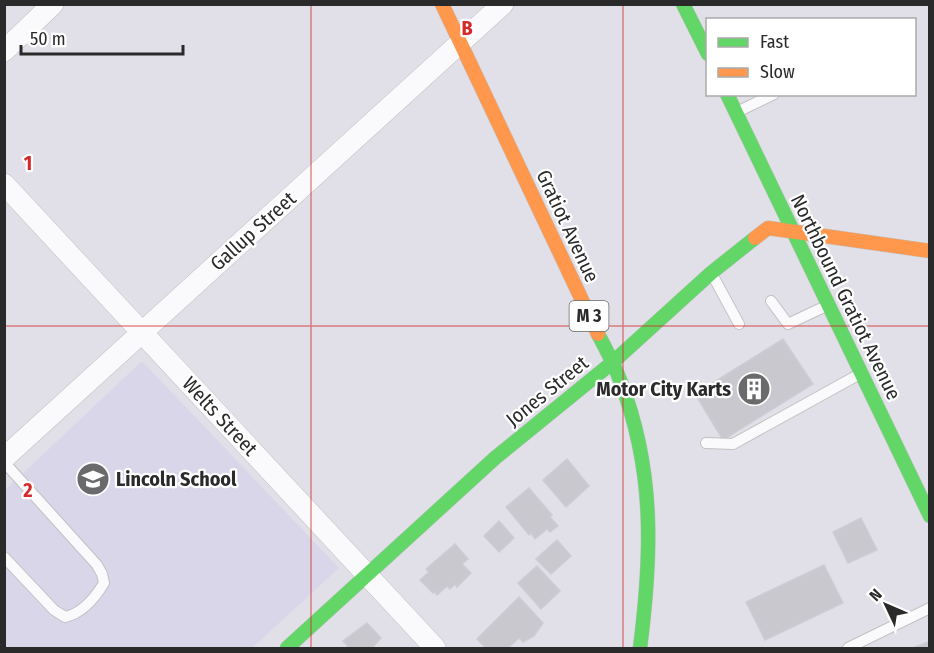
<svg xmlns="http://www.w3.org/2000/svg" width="934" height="653" font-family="'Fira Sans Condensed',sans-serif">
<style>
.education{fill:#dad6ea}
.building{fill:#c9c8ce;stroke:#cdccd3;stroke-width:1.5}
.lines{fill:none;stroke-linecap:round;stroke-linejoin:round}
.lane-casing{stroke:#c0c1c2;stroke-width:12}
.street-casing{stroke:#c0c1c2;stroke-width:22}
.fast-casing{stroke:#c0c1c2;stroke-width:15}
.slow-casing{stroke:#c0c1c2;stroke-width:15}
.lane{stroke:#fafafc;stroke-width:10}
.street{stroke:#fafafc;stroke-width:21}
.fast{stroke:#63d668;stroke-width:14}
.slow{stroke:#ff974d;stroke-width:14}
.grid{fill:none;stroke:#d62828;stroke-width:1.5;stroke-opacity:0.55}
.labels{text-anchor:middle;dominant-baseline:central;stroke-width:4.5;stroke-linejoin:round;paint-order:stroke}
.shield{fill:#fff;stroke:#6a6a6a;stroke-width:1.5}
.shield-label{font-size:18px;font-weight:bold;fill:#2a2a2a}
.street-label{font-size:20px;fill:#2a2a2a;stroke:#fff}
.poi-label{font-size:20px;font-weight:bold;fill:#2a2a2a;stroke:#fff;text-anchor:end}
.grid-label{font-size:20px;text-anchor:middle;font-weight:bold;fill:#d62828;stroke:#fff;stroke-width:4.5;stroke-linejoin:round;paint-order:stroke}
</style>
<rect width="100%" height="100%" fill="#e1e0e8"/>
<path class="education" d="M142 361 339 568 252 648H5V490Z"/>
<g class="building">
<path d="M783 339 813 384 723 440 695 394Z"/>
<path d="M567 459 589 486 566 507 543 480Z"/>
<path d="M529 488 552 515 550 517 558 526 550 532 547 529 535 539 531 533 529 535 506 507Z"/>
<path d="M861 518 877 550 848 563 833 532Z"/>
<path d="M499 521 514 538 499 552 484 536Z"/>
<path d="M557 540 571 556 551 574 536 559Z"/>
<path d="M455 544 468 559 462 564 471 573 457 587 455 584 450 589 447 586 437 595 434 591 433 593 420 580 429 572 426 569Z"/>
<path d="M824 565 843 603 765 640 746 602Z"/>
<path d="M537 566 560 591 541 609 518 583Z"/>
<path d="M519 597 543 623 534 636 523 642 519 638 508 648H486L477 639Z"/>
<path d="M367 623 381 638 372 648H345L348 646 343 641Z"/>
<path d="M930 641V648H913Z"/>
</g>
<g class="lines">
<g class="lane-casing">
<g id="lane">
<path d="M739 111 774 94"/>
<path d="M713 276 739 324"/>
<path d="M771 301 788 324 826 306"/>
<path d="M706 443 733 444 858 375"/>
<path d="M4 462 97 565 102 574 104 583C95 598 83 613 65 617L54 610 4 557"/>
<path d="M848 648 930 608"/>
</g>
</g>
<g class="street-casing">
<g id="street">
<path d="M4 51 53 4"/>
<path d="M4 184 435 648"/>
<path d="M4 458 503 4"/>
</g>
</g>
<g class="fast-casing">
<g id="fast">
<path d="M683 4 708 54"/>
<path d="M727 94 930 516"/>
<path d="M598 334C606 349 614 364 620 380 655 470 652 554 640 648"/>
<path d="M287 648 495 458 613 362 711 273 755 238"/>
</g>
</g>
<g class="slow-casing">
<g id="slow">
<path d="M442 4 598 334"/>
<path d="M755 238 768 228 930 251"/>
</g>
</g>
<use href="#lane" class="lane"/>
<use href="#street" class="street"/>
<use href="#fast" class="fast"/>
<use href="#slow" class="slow"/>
</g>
<path class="grid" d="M311 4V648M623 4V648M4 326H930"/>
<defs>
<g id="building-disc" transform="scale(1.725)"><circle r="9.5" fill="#6a6a6c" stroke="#fff"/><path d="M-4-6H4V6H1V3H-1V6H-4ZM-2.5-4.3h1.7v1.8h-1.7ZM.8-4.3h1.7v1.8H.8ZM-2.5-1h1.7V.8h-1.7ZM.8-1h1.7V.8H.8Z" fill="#fff"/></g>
<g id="school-disc" transform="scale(1.725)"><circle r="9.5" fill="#6a6a6c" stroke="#fff"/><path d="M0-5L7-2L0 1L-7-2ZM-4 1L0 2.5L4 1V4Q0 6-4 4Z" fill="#fff"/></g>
</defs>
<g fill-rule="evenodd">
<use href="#building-disc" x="754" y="389"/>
<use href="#school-disc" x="93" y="479"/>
</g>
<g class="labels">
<rect class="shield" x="569.5" y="301" width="39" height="30" rx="4.5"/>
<g class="shield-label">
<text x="589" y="316">M 3</text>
</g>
<g class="street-label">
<text transform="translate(568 226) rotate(65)">Gratiot Avenue</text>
<text transform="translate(253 231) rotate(-42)">Gallup Street</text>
<text transform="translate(846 297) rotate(64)">Northbound Gratiot Avenue</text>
<text transform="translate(547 391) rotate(-39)">Jones Street</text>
<text transform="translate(220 416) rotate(47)">Welts Street</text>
</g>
<g class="poi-label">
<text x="731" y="389">Motor City Karts</text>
<text x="116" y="479" text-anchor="start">Lincoln School</text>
</g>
</g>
<g class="grid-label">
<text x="467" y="35">B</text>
<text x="28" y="170">1</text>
<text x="28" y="497">2</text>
</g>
<rect width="934" height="653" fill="none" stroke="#2a2a2a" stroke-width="12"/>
<rect x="706" y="18" width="210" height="78" fill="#ffffff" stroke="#aaaaaa" stroke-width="1.5"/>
<rect x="718" y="38" width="30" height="9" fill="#63d668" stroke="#aaaaaa" stroke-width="1.5"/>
<text x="760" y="48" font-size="18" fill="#2a2a2a">Fast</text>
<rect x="718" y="68" width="30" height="9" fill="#ff974d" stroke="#aaaaaa" stroke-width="1.5"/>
<text x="760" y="78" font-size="18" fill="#2a2a2a">Slow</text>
<g transform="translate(886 605) rotate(314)" stroke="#ffffff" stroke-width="4.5" paint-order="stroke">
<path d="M0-4.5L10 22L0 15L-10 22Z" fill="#2a2a2a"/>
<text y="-9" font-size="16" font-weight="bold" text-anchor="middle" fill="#2a2a2a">N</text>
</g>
<path d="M21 45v9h162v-9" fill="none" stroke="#2a2a2a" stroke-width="3"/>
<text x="30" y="45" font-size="18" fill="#2a2a2a" stroke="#ffffff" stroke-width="4.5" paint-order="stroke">50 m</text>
</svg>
